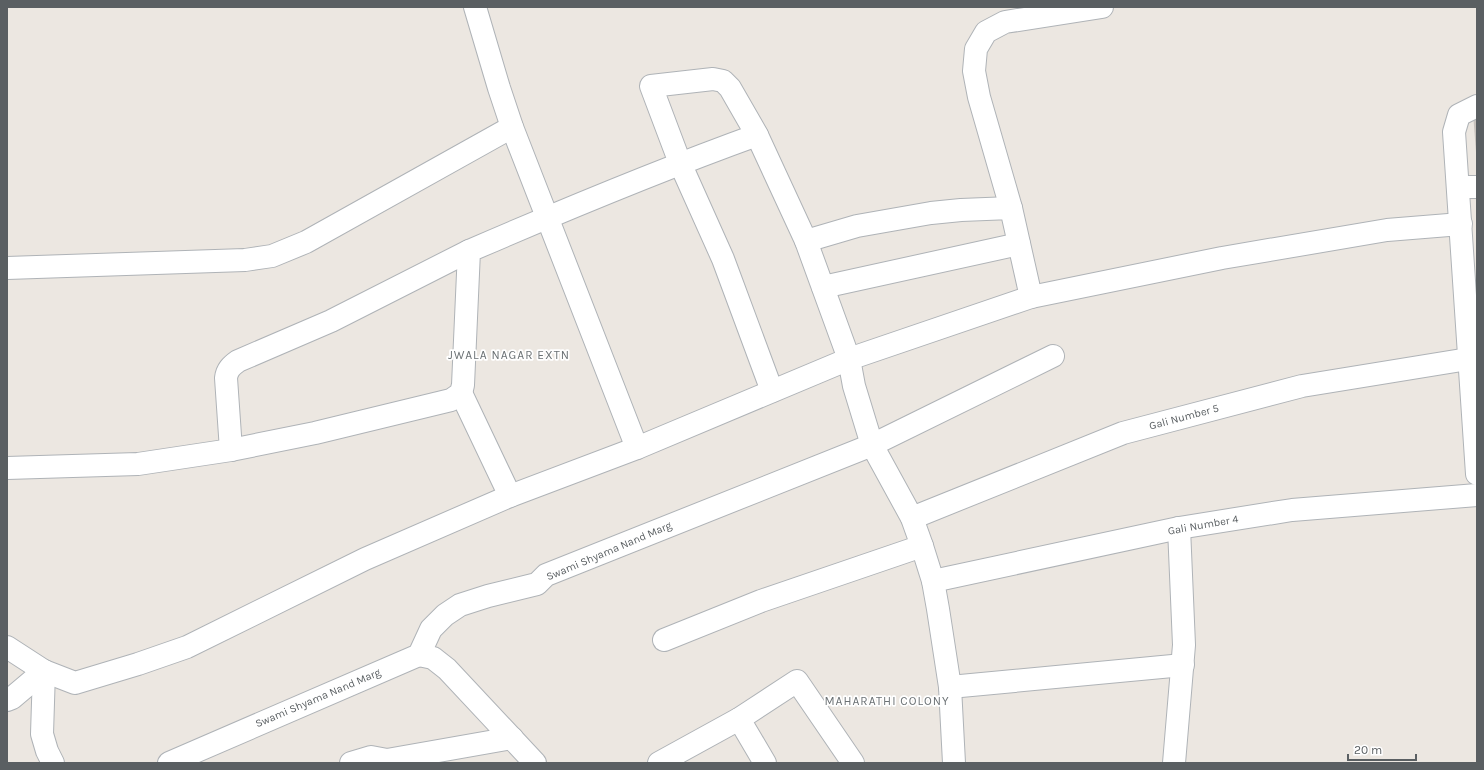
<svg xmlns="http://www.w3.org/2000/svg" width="1484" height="770" font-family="Karla,sans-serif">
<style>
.building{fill:#c7c2bd}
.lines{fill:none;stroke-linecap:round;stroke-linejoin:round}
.minor-casing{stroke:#afb3b7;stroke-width:24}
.minor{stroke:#fff;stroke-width:22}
.labels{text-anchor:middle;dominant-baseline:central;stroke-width:3.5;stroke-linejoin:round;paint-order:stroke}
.street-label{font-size:11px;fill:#5a5f62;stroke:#fff}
.neighbourhood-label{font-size:12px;letter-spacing:1px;fill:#6b7174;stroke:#fff}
</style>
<rect width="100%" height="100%" fill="#ece7e1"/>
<path class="building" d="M1473 113H1477V152H1476Z"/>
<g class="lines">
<g class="minor-casing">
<g id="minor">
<path d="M475 7 499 88 512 127 637 448"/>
<path d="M1477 106 1459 115 1454 132 1477 474"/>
<path d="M757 135 730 88 723 81 713 79 651 86 680 163 723 259 772 391"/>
<path d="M1458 187H1477"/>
<path d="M1011 208 979 97 974 71 976 49 986 32 1005 22 1102 7"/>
<path d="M806 241 857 226 931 213 961 210 1011 208 1031 297"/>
<path d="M7 268 245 260 272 256 306 242 512 127"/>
<path d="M823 287 1019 244"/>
<path d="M461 393 510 496"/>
<path d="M231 450 226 378C227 370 231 366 238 361L331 321 469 251"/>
<path d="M7 468 138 464 231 450 315 433 451 400 461 393 463 385 469 251C564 210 660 170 757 135L806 241 849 359 854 386 872 445 912 518 922 546 933 581 938 609 950 687 954 763"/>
<path d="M912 518 1123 433 1302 386 1468 359"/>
<path d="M933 581 1179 528 1292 510 1477 495"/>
<path d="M664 640 761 601 922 546"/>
<path d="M7 647 44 671 75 683 138 664 187 647 365 559 510 496 637 448 849 359 1031 297 1222 258 1387 230 1461 224"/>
<path d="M419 655 433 658 447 669 535 763"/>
<path d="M44 671 42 734 47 751 53 763"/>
<path d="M950 687 1183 665"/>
<path d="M7 700 12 698 44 671"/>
<path d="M739 719 765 763"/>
<path d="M169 763 419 655 431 629 445 615 460 605 488 596 537 584 546 575 872 445 1053 356"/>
<path d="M351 763 371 757 387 760 512 738"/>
<path d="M659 763 739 719 797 681 853 763"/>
<path d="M1174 763 1184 645 1179 528"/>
</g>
</g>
<use href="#minor" class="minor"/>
</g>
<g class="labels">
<g class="street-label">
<text transform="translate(1184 417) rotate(-15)">Gali Number 5</text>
<text transform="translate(1203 525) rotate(-10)">Gali Number 4</text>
<text transform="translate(609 551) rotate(-23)">Swami Shyama Nand Marg</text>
<text transform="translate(318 698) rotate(-23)">Swami Shyama Nand Marg</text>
</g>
<g class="neighbourhood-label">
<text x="509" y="355">JWALA NAGAR EXTN</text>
<text x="887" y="701">MAHARATHI COLONY</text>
</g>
</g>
<rect width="1484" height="770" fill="none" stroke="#5a5f62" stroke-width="16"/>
<path d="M1348 754v6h68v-6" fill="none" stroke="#5a5f62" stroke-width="2"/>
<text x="1354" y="754" font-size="12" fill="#5a5f62" stroke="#ffffff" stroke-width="3" paint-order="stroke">20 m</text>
</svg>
